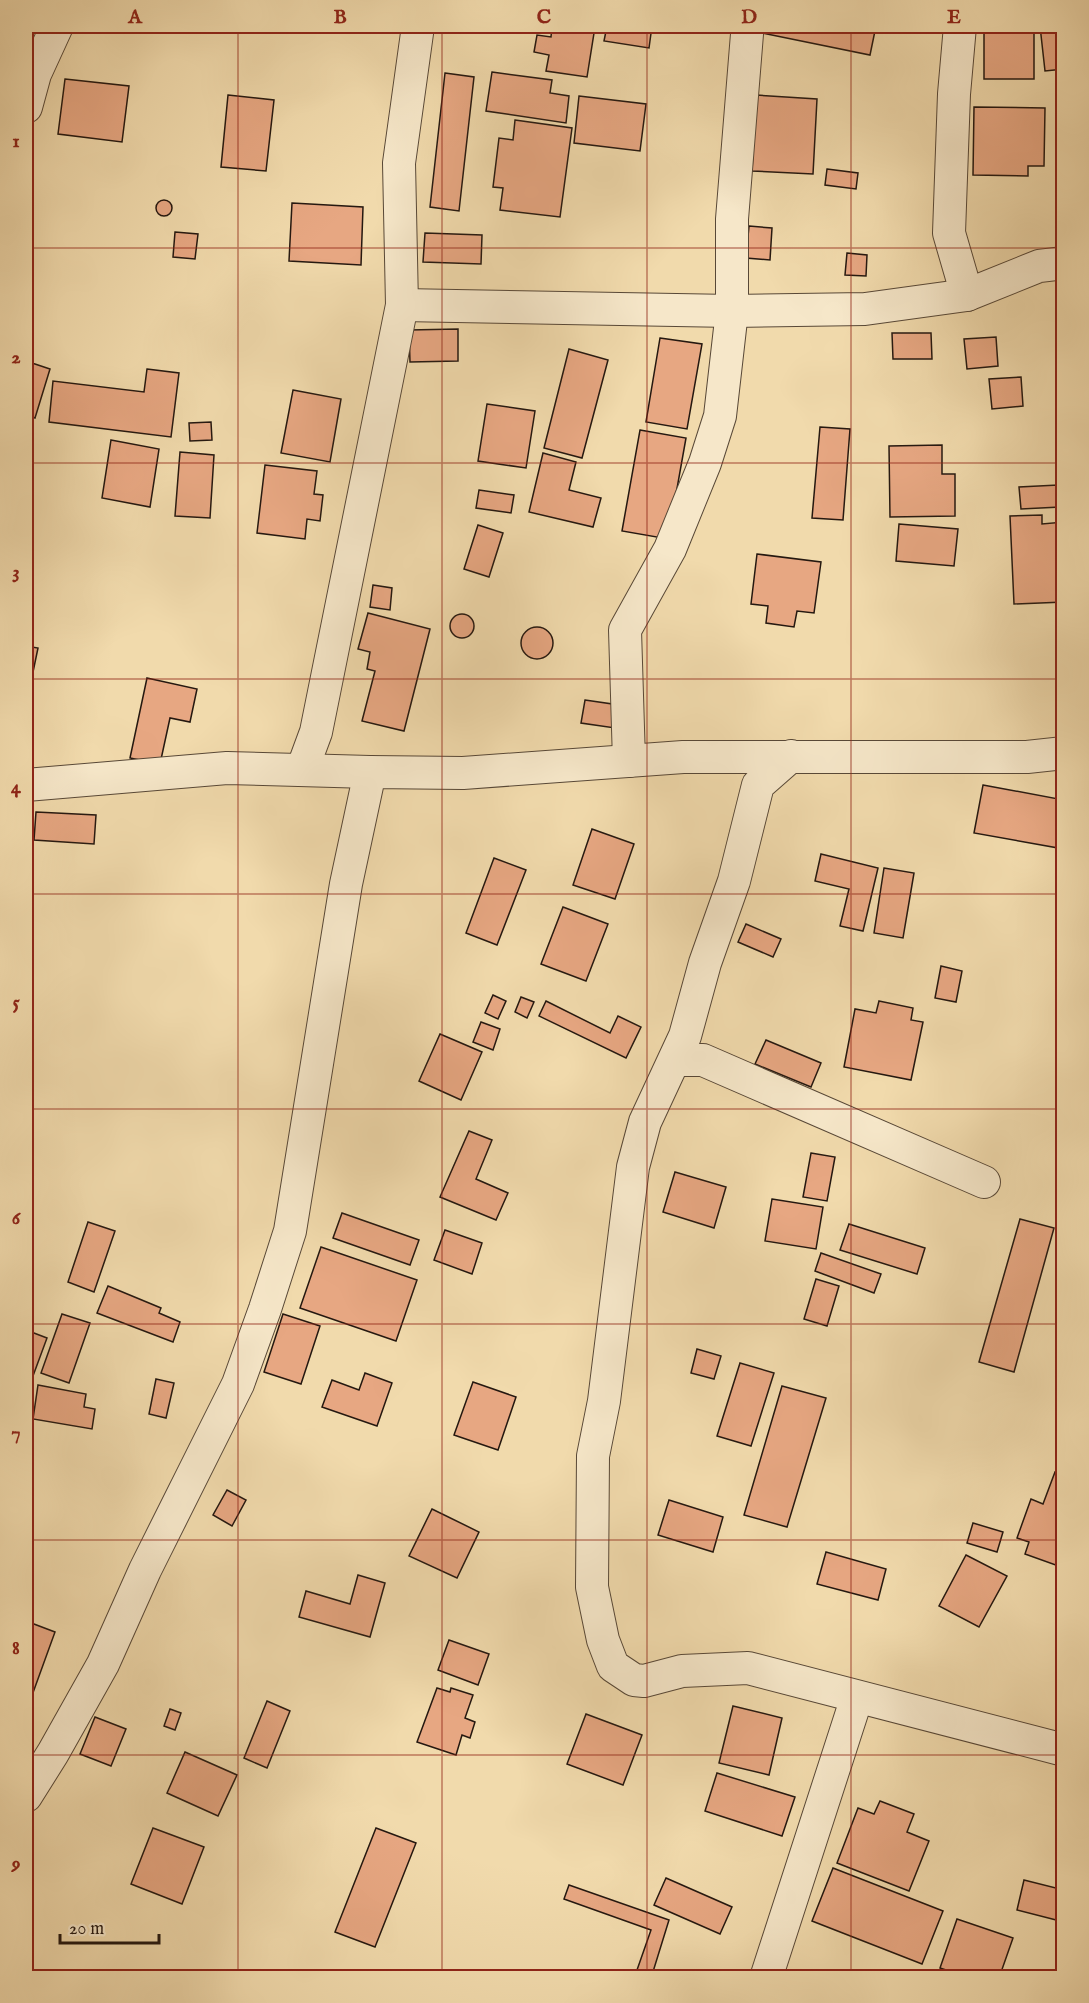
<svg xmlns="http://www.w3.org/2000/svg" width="1089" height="2003" font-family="'IM FELL English',serif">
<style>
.building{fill:#e7a782;stroke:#251810;stroke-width:1.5}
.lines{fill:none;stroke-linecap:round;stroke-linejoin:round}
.minor-casing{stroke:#584837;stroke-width:34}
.minor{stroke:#f6e7c9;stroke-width:32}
.grid{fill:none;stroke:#8f2418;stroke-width:1.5;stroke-opacity:0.55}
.neatline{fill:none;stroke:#8f2418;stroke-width:2}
.grid-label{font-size:20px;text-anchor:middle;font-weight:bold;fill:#8f2418}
</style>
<rect width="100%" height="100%" fill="#f1daac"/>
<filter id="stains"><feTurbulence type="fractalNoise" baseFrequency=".00333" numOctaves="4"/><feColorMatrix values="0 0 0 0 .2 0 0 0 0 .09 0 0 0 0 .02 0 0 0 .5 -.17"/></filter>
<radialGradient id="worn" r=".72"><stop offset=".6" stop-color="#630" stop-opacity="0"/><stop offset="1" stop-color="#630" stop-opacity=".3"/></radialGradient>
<g class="building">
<path d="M552 26 594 33 587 77 546 71 549 55 534 52 537 35 551 37Z"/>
<path d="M607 26H652L649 48 604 41Z"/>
<path d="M763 26H876L870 55 762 33Z"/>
<path d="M1040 26H1064V69L1045 71Z"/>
<path d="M1034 32V79H984V33Z"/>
<path d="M492 72 552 80 550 93 569 96 566 123 486 111Z"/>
<path d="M445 73 474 77 459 211 430 207Z"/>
<path d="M65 79 129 86 122 142 58 134Z"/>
<path d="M228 95 274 100 266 171 221 167Z"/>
<path d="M756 95 817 99 813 174 752 171Z"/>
<path d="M579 96 646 104 640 151 574 143Z"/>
<path d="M974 107 1045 108 1044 166H1028V176L973 175Z"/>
<path d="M515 120 572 128 560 217 500 210 503 188 493 187 499 138 513 140Z"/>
<path d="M827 169 858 173 856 189 825 185Z"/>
<circle cx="164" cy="208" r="8"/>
<path d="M292 203 363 207 361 265 289 261Z"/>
<path d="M749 226 772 228 770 260 746 258Z"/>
<path d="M175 232 198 234 195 259 173 257Z"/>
<path d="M425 233 482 235 481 264 423 262Z"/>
<path d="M847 253 867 255 866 276 845 275Z"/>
<path d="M458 329V361L410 362 409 330Z"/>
<path d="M892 333H931L932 359H893Z"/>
<path d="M996 337 998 366 967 369 964 339Z"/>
<path d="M660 338 702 344 687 429 646 422Z"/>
<path d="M569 349 608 360 582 458 544 448Z"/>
<path d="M26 361 50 369 35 418 26 415Z"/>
<path d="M147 369 179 373 171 437 49 422 53 381 144 392Z"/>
<path d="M1021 377 1023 406 992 409 989 379Z"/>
<path d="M293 390 341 399 330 462 281 453Z"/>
<path d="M487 404 535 411 526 468 478 461Z"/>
<path d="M211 422 212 440 190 441 189 423Z"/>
<path d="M820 427 850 429 843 520 812 518Z"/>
<path d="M640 430 686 438 668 539 622 531Z"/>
<path d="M111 440 159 449 150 507 102 498Z"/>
<path d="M942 445V474H955V516L890 517 889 446Z"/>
<path d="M180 452 214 455 210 518 175 516Z"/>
<path d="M543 453 576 462 569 490 601 498 593 527 529 512Z"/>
<path d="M265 465 317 471 314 494 323 495 320 521 307 519 305 539 257 533Z"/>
<path d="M1058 485 1060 507 1021 509 1019 487Z"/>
<path d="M479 490 514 495 511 513 476 508Z"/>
<path d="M1042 515V524L1064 522V602L1014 604 1010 516Z"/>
<path d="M899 524 958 529 954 566 896 561Z"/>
<path d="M478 525 503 533 489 577 464 569Z"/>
<path d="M757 554 821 562 814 613 797 611 794 627 766 623 768 606 751 604Z"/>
<path d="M373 585 392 588 390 610 370 607Z"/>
<path d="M368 613 430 629 404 731 362 721 375 671 367 669 370 652 358 649Z"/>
<circle cx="462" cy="626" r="12"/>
<circle cx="537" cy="643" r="16"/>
<path d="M26 646 38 648 32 677 26 676Z"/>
<path d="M147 678 197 689 190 722 170 718 160 764 130 758Z"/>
<path d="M585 700 619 705 615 728 581 723Z"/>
<path d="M983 785 1064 800V849L974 833Z"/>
<path d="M36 812 96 815 94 844 34 840Z"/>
<path d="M592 829 634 844 615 899 573 885Z"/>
<path d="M821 854 878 868 863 931 840 926 849 889 815 881Z"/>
<path d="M494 858 526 870 497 945 466 933Z"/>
<path d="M884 868 914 873 903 938 874 933Z"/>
<path d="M563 907 608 924 586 981 541 964Z"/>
<path d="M746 924 781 939 773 957 738 942Z"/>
<path d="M941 966 962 971 956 1002 935 998Z"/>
<path d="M493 995 506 1001 498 1019 485 1013Z"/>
<path d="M521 997 534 1002 527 1018 515 1012Z"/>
<path d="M546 1001 610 1033 618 1016 641 1027 626 1058 539 1016Z"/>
<path d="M879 1001 913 1008 911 1020 923 1022 911 1080 844 1067 855 1009 876 1013Z"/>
<path d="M481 1022 500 1029 493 1050 473 1042Z"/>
<path d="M440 1034 482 1052 461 1100 419 1081Z"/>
<path d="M766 1040 821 1063 811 1087 755 1064Z"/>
<path d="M469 1131 492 1140 476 1179 508 1193 496 1220 440 1197Z"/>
<path d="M811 1153 835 1157 827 1201 803 1197Z"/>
<path d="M675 1172 726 1187 714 1228 663 1212Z"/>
<path d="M1058 1181H1064V1226H1062Z"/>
<path d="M772 1199 823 1207 816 1249 765 1241Z"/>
<path d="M342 1213 419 1240 410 1265 333 1238Z"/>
<path d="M1020 1219 1054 1228 1014 1372 979 1362Z"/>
<path d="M88 1222 115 1231 94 1292 68 1282Z"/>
<path d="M849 1224 925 1248 917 1274 840 1250Z"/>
<path d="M445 1230 482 1243 472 1274 434 1260Z"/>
<path d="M321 1247 417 1280 396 1341 300 1308Z"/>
<path d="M821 1253 881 1274 874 1293 815 1271Z"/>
<path d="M816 1279 839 1286 827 1326 804 1319Z"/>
<path d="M108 1286 161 1308 159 1313 180 1322 173 1342 97 1313Z"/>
<path d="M62 1314 90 1323 69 1383 41 1373Z"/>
<path d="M283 1314 320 1326 301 1384 264 1372Z"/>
<path d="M26 1330 47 1338 30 1384 26 1383Z"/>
<path d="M697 1349 721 1356 714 1379 691 1373Z"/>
<path d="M740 1363 774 1373 751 1446 717 1436Z"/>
<path d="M365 1373 392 1383 377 1426 322 1407 332 1380 359 1390Z"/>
<path d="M156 1379 174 1383 166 1418 149 1414Z"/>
<path d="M473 1382 516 1397 498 1450 454 1435Z"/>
<path d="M38 1385 86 1394 84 1407 95 1409 92 1429 33 1419Z"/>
<path d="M782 1386 826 1398 787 1527 744 1515Z"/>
<path d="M1055 1472 1064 1475V1568L1025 1554 1029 1542 1017 1538 1031 1499 1043 1504Z"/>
<path d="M227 1490 246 1500 232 1526 213 1515Z"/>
<path d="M669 1500 723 1517 713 1552 658 1535Z"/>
<path d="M432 1509 479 1532 457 1578 409 1556Z"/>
<path d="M973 1523 1003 1532 997 1552 967 1543Z"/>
<path d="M826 1552 886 1569 878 1600 817 1584Z"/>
<path d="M966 1555 1007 1576 979 1627 939 1606Z"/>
<path d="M358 1575 385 1583 370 1637 299 1617 306 1591 350 1604Z"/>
<path d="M26 1621 55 1632 26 1712Z"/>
<path d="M449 1640 489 1654 478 1685 438 1670Z"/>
<path d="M437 1688 450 1692 451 1688 473 1695 465 1718 475 1722 470 1738 462 1735 456 1755 417 1742Z"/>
<path d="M267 1701 290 1711 267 1768 244 1758Z"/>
<path d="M733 1706 782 1718 769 1775 719 1763Z"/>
<path d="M170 1709 181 1713 175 1730 164 1726Z"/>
<path d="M586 1714 642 1735 623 1785 567 1764Z"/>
<path d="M95 1717 126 1729 111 1766 80 1754Z"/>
<path d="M185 1752 237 1775 218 1816 167 1793Z"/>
<path d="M717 1773 795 1797 782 1836 705 1811Z"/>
<path d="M880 1801 914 1814 907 1832 929 1841 909 1891 837 1863 858 1808 874 1814Z"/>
<path d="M153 1828 204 1847 182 1904 131 1884Z"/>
<path d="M376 1828 416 1843 375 1947 335 1932Z"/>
<path d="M833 1868 943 1911 922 1964 812 1921Z"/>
<path d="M666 1878 732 1907 720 1934 654 1905Z"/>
<path d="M1024 1880 1064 1890V1922L1017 1910Z"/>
<path d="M569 1885 669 1920 652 1975 637 1970 651 1930 564 1899Z"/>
<path d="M957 1919 1013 1938 999 1978H953L955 1973 940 1968Z"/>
</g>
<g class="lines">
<g class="minor-casing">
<g id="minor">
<path d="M960 26 954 94 949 233 967 295"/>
<path d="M26 107 35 74 57 26"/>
<path d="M402 305 732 311 865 309 967 295 1039 266 1064 263"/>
<path d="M791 756 758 785 734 881 705 963 685 1036 645 1122 633 1167 604 1401 593 1456 592 1587 603 1640 613 1666 634 1680 644 1681 682 1671 748 1668 1064 1750"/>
<path d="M629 761 625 630 670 549 705 463 720 416 732 311V219L747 34"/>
<path d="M302 770 316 732 402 305 399 163 418 26"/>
<path d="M26 785 227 768 370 772"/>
<path d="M676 1060H703L984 1182"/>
<path d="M26 1796 53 1753 103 1664 145 1570 238 1384 265 1309 290 1231 346 884 370 772 463 773 683 757H1027L1064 753"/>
<path d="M766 1978 857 1697"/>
</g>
</g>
<use href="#minor" class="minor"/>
</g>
<path class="grid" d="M238 26V1978M442 26V1978M647 26V1978M851 26V1978M26 248H1064M26 463H1064M26 679H1064M26 894H1064M26 1109H1064M26 1324H1064M26 1540H1064M26 1755H1064"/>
<rect width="1089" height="2003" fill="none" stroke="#f1daac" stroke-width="66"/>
<path d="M60 1934v9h99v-9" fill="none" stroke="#251810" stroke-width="3"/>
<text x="69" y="1934" font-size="18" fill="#251810" stroke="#f6e7c9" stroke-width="4.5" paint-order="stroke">20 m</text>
<rect x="33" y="33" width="1023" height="1937" class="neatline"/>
<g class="grid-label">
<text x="135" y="23">A</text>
<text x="340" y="23">B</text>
<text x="544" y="23">C</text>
<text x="749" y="23">D</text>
<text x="954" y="23">E</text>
<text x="16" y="147">1</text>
<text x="16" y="363">2</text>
<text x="16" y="578">3</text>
<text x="16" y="793">4</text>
<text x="16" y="1008">5</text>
<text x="16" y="1224">6</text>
<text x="16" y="1439">7</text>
<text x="16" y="1654">8</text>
<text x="16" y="1869">9</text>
</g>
<rect width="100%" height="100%" filter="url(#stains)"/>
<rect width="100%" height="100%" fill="url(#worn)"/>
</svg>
